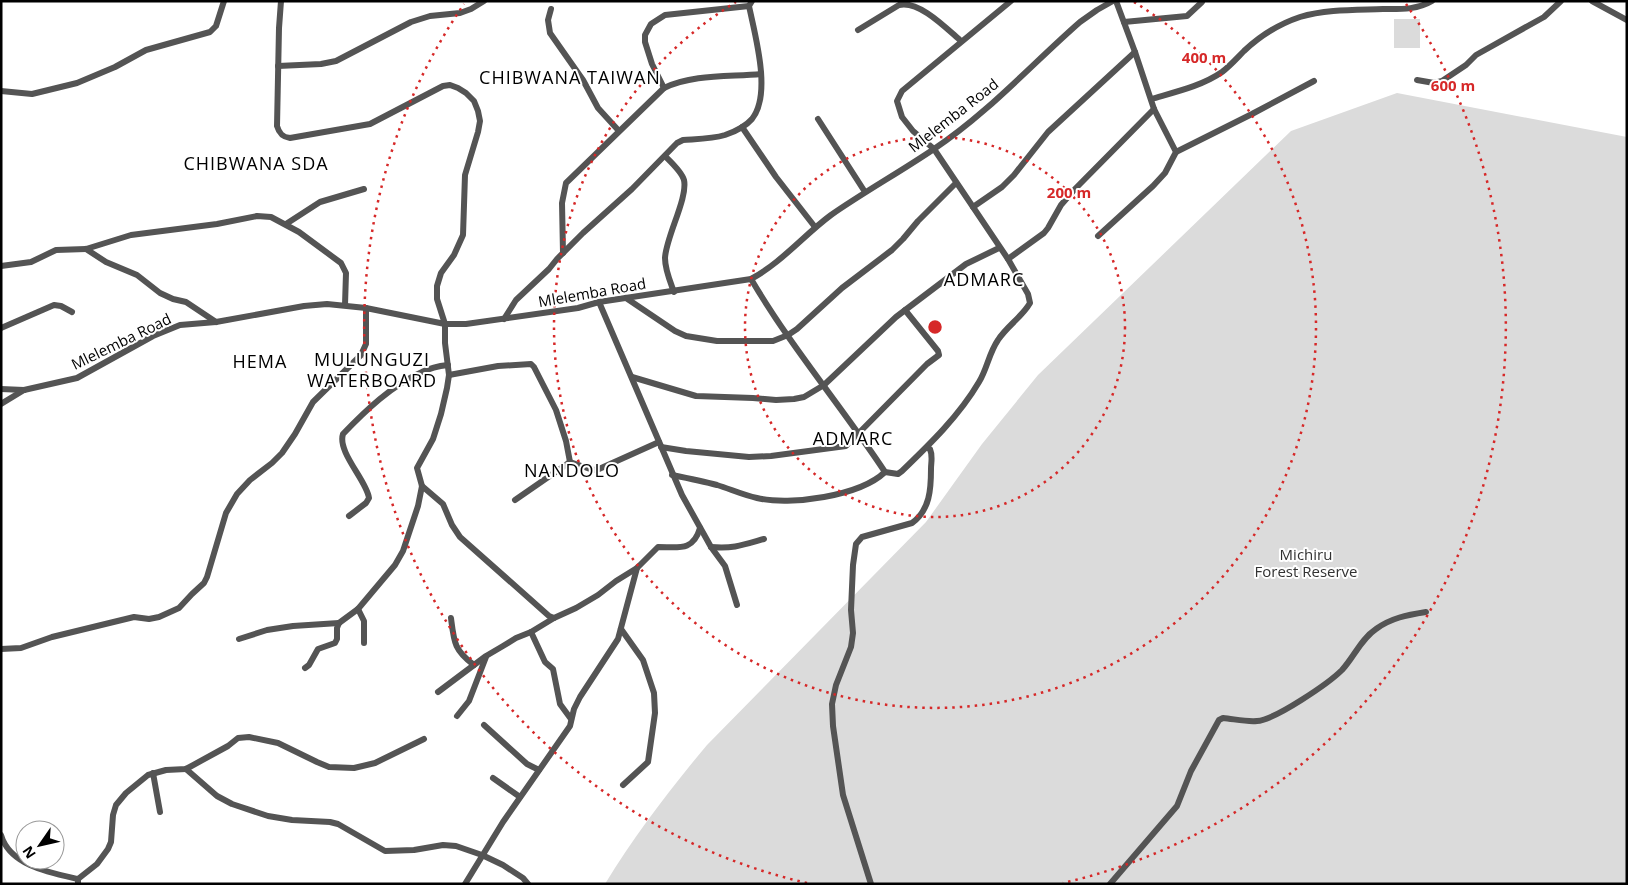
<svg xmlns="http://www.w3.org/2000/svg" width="1628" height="885" font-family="'Open Sans',sans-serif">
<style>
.green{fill:#dbdbdb}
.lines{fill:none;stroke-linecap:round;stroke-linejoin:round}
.minor{stroke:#545454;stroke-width:6}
.ring{fill:none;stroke:#d62828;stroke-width:2.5;stroke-dasharray:2.5 5}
.labels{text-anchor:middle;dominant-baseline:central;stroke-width:4;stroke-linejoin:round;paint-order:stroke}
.street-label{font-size:15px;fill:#000;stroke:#fff}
.park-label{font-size:15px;fill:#323232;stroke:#fff}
.quarter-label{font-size:18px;letter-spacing:1px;fill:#000;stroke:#fff}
.centre{fill:#d62828;stroke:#fff;stroke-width:2.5}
.ring-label{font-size:15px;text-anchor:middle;font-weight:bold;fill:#d62828;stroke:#fff;stroke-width:4;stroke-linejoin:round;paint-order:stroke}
</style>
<rect width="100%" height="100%" fill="#fff"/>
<g class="green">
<rect x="1394" y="19" width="26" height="29"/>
<path d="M1397 93 1627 137V884H605C635 835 670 789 707 745L926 522 982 444 1038 375 1291 131Z"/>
</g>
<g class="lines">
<g class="minor">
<path d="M281 1 279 28 277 126C279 133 282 137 290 138L370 124 443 86 450 85 458 88 466 93 474 101 478 111 480 121 478 132 465 175 463 235 454 255 441 273 437 286V299L445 324V343L449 375 447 388 441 414 433 439 417 468 422 486 418 506 403 551 395 565 358 609 339 623 337 628V639L335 643 318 649 309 665 305 668"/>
<path d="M1592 1 1627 20"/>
<path d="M551 9 548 20 550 33 583 80 598 108 619 131"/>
<path d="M1124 22 1187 16 1202 2"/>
<path d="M858 30 899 5C919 0 946 28 961 41"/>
<path d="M278 66 321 64 336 61 411 22 430 16 460 13 471 9 484 1"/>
<path d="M1417 80 1434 83 1442 81 1466 65 1476 55 1544 17 1561 1"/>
<path d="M664 88 652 64 645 42V35L651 24 665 15 749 6"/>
<path d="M1 91 32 94 77 83 115 67 146 50 210 32 216 26 224 1"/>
<path d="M1151 99C1175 92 1202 86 1222 72 1230 66 1237 58 1244 51 1260 36 1279 24 1300 17 1326 9 1356 10 1383 9 1400 9 1417 10 1432 1"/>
<path d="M818 119 865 192"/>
<path d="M742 127 776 177 815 227"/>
<path d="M1176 152 1252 114 1314 81"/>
<path d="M665 156C671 162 682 172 684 180 688 198 666 237 665 258 665 270 670 281 674 292"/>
<path d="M973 207 1002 187 1014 175 1048 132 1135 52"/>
<path d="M286 224 320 202 364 189"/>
<path d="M1098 236 1153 186 1165 173 1176 152 1154 109 1135 52 1116 1"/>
<path d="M86 249 106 262 137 275 160 293 173 299 186 302 216 322"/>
<path d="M563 253 562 203 566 183 664 88C693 74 729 77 761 74"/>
<path d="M1008 259 1044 233 1048 228 1061 205 1074 190 1154 109"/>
<path d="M1 266 31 262 56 250 86 249 131 235 217 224 257 216 271 217 299 232 341 263 346 273 345 305"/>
<path d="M751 279C791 347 842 407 885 472L898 474 902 471C930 444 959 416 979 382 987 369 989 353 998 340 1007 326 1022 317 1030 303L1028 294 1008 259 934 149 913 131 902 117 897 101 902 91 1011 1"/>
<path d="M626 298 675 331 686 336 717 341H773L788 335 797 329 842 288 892 250 903 239 918 221 956 183"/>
<path d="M599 302 682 495 711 547 725 566 737 605"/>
<path d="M504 319 516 300 549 269 557 259 583 233 632 189 677 143 683 140C696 139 712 139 725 135 734 132 745 127 752 119 772 94 755 35 749 6L752 1"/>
<path d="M1 328 54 305 61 306 72 312"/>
<path d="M449 375 498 366 531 364 534 367 556 410 566 441 570 462"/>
<path d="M632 377 696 396 753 398 776 400 794 399 804 397 824 385 896 317 966 264 999 248"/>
<path d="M1 389 24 390"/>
<path d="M1 404 24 390 77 378 153 336 180 325 216 322 304 306 327 304 366 308 445 324H466L578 308 599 302 751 279C781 263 804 235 831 215 864 192 900 172 934 149 988 113 1032 64 1080 22L1097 10 1113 1"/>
<path d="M661 447 686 451 749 457 771 456 846 446 927 364 939 355 938 351 905 310"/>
<path d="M672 475C687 478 702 481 717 485 730 489 743 495 757 498 790 506 860 496 885 472"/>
<path d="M422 486 443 504 452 525 460 537 549 616 554 618"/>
<path d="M515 500 570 462 593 470 599 469 659 442"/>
<path d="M349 516 366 503 369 498C367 481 337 452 343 434 365 411 392 385 422 372 430 368 439 366 448 365"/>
<path d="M711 547C733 549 743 545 764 539"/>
<path d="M358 609 364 621V643"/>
<path d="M451 618C454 642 454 650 474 665"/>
<path d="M621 629 643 660 654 693 655 713 648 762 623 785"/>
<path d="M531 632 545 662 553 669 560 704 571 719"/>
<path d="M239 639 267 630 293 626 339 623"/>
<path d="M1 649 21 648 52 637 134 617 149 619 159 617 179 608 192 594 204 583 207 577 226 513 237 494 250 480 272 463 282 453 295 434 313 402 361 355 366 344V308"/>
<path d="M438 692 486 656 503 646 516 638 531 632 554 618 576 608 598 595 616 581 637 568 658 547C678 547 693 552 700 528"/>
<path d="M457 716 469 701 486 657"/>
<path d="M484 725 527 764 539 770"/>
<path d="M186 769 217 796 232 804 268 816 292 820 330 822 338 824 385 851 414 850 443 845 456 846 482 855 503 865 523 878 528 884"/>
<path d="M153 773 160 812"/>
<path d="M493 778 520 797"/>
<path d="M1 835C10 866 51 873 78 879"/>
<path d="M78 884V879L97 864 108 849 111 842 113 815 116 805 126 793 148 775 166 770 186 769 228 746 238 738 249 737 278 743 317 762 329 767 354 768 375 763 424 739"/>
<path d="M465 884 503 822 570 726 574 709 580 697 618 639 637 568"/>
<path d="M871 884 843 795 833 726 832 704 836 685 851 647 853 633 851 610 853 565 856 544 862 537 912 523C930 510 931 489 931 469 931 462 933 456 930 449L927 448"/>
<path d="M1110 884 1177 806 1191 771 1219 720 1223 718C1234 719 1246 722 1257 721 1275 720 1329 683 1342 670 1354 657 1361 639 1376 629 1391 618 1407 615 1426 612"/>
</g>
</g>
<g class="ring">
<circle cx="935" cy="327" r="190"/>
<path d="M1134 2A381 381 0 1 1 736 2"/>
<path d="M807 883A571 571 0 0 1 464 4M1406 4A571 571 0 0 1 1063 883"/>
</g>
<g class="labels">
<g class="street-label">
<text transform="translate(953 115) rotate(-38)">Mlelemba Road</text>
<text transform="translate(592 292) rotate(-10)">Mlelemba Road</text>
<text transform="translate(121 341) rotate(-26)">Mlelemba Road</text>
</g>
<g class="park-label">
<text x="1306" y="554">Michiru<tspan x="1306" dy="17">Forest Reserve</tspan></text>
</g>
<g class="quarter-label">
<text x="570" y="77">CHIBWANA TAIWAN</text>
<text x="256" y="163">CHIBWANA SDA</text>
<text x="984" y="279">ADMARC</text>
<text x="372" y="359">MULUNGUZI<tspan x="372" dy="21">WATERBOARD</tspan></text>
<text x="260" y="361">HEMA</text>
<text x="853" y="438">ADMARC</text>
<text x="572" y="470">NANDOLO</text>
</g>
</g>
<circle cx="935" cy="327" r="8" class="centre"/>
<g class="ring-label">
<text x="1204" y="63">400 m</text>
<text x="1453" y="91">600 m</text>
<text x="1069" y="198">200 m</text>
</g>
<rect width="1628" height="885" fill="none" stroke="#000000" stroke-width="5"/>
<g transform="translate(40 845) rotate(236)"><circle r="24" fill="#ffffff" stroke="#999999"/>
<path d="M0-4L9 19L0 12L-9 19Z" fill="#000000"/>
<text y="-8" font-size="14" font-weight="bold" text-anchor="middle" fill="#000000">N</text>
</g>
</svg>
